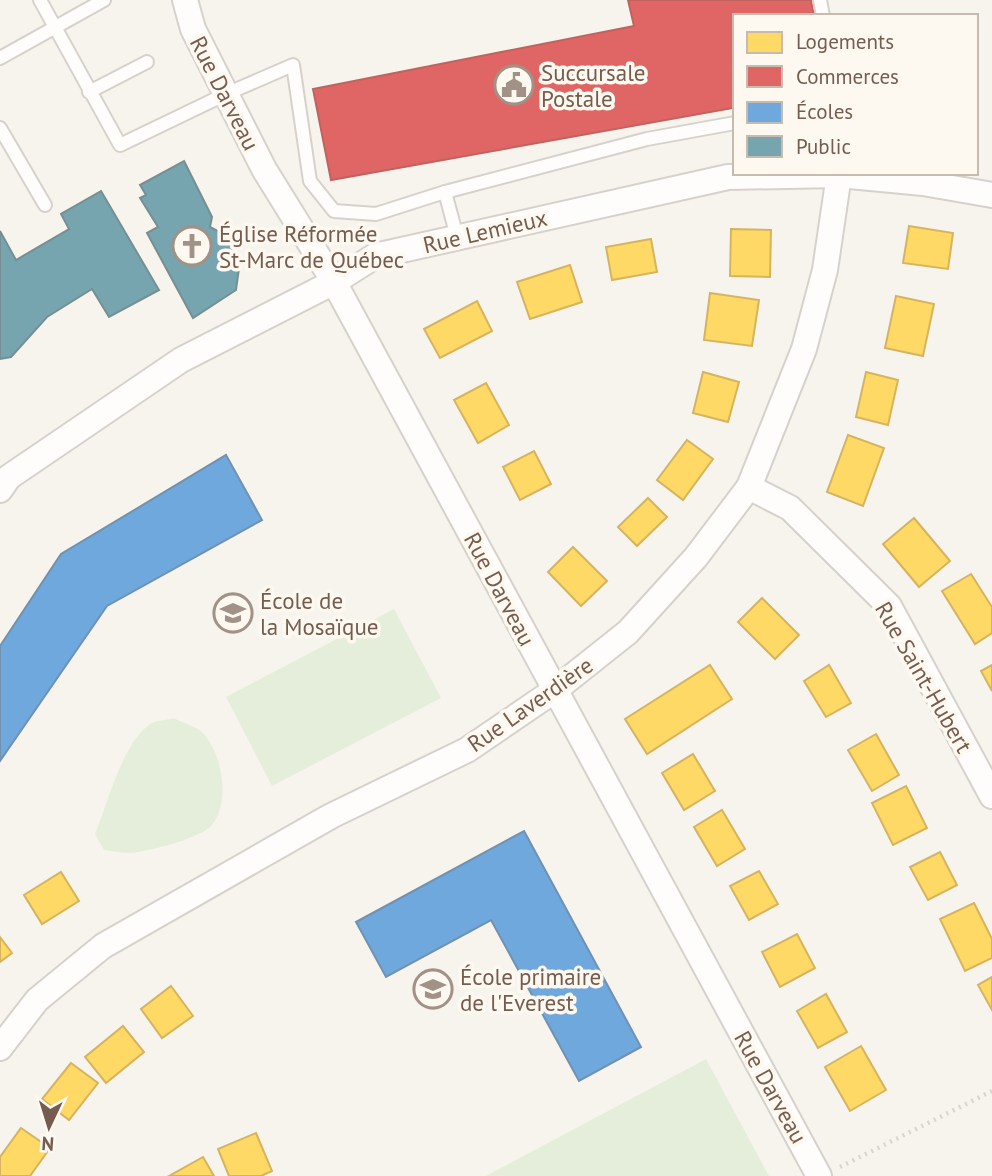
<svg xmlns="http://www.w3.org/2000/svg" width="992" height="1176" font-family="'PT Sans',sans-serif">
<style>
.green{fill:#e5eeda}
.homes{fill:#ffd966;stroke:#d6b45f;stroke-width:2}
.shops{fill:#e06666;stroke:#c0635f;stroke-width:2}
.schools{fill:#6fa8dc;stroke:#7191b1;stroke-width:2}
.public{fill:#76a5af;stroke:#768f92;stroke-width:2}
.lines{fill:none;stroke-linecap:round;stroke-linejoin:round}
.lane-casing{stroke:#d7d1cc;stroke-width:16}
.street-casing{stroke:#d7d1cc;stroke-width:28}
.path{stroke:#dad4cf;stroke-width:4.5;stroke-dasharray:2 5;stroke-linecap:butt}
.lane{stroke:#fefdfc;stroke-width:12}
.street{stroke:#fefdfc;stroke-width:24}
.labels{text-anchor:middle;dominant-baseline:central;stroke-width:7;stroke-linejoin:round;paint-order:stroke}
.poi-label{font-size:23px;fill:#755c4e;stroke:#fef9f0;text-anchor:start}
.street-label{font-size:23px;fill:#755c4e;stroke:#fef9f0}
</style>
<rect width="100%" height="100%" fill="#f7f4ee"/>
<g class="green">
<path d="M394 609 441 698 272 786 226 697Z"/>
<path d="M174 718C182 723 196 726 203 733 222 754 231 800 212 825 202 838 149 851 131 853 122 853 113 851 104 850L95 834C108 803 123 740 152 723 158 720 168 720 174 718Z"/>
<path d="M706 1059 769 1176H486Z"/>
</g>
<g class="homes">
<path d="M909 226 953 233 948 269 903 263Z"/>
<path d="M731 229 771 230 770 277 730 276Z"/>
<path d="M651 239 657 272 612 280 606 247Z"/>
<path d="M570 265 582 302 530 319 517 282Z"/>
<path d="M710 293 759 300 752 346 704 340Z"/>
<path d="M896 296 934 304 923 356 885 348Z"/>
<path d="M477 301 492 331 440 358 424 329Z"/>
<path d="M703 372 739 382 728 422 693 413Z"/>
<path d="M866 372 898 380 888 425 856 417Z"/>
<path d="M486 383 509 425 478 443 454 400Z"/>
<path d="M848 435 884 448 863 506 827 492Z"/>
<path d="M687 440 713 459 683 500 657 480Z"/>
<path d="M534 451 551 484 520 500 503 467Z"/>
<path d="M648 498 667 517 637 546 618 527Z"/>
<path d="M914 518 950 561 919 587 883 544Z"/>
<path d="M573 547 607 581 581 606 548 572Z"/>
<path d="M971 574 992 607V633L975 644 942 591Z"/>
<path d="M762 598 799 635 775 659 738 622Z"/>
<path d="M710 665 732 699 647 754 625 719Z"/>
<path d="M829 665 851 703 826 717 804 681Z"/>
<path d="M992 665V691L981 671Z"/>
<path d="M876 734 899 775 872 791 848 750Z"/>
<path d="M693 754 715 791 684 810 662 773Z"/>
<path d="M906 786 927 828 893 845 872 803Z"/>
<path d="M722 810 745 849 717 866 694 827Z"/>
<path d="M940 852 957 885 928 900 910 867Z"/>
<path d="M759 871 778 904 749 920 730 886Z"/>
<path d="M61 872 79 901 42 924 24 895Z"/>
<path d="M974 903 992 939V958L965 971 940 919Z"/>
<path d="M797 934 815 968 780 987 762 952Z"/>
<path d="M0 937 12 953 0 962Z"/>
<path d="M992 977V1010L978 985Z"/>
<path d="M171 986 193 1016 162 1038 141 1009Z"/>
<path d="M826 994 847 1032 818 1048 797 1011Z"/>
<path d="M123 1026 144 1052 106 1083 85 1057Z"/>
<path d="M861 1046 886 1090 850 1111 825 1067Z"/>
<path d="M71 1063 98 1083 69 1120 42 1099Z"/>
<path d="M21 1128 50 1148 30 1176H0V1157Z"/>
<path d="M256 1133 272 1171 261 1176H229L218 1149Z"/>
<path d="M203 1157 214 1176H169Z"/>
</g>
<path class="shops" d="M628 0H811L814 16H735L733 108 331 180 313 89 634 26Z"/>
<g class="schools">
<path d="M226 455 262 520 107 606 0 761V646L61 554Z"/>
<path d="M524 831 641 1047 579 1081 491 920 386 977 356 922Z"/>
</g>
<g class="public">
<path d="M184 161 212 217 210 227 227 236 240 261 236 290 193 318 147 233 158 227 140 198 146 195 140 185Z"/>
<path d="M101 191 159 290 109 317 92 289 47 317 11 357 0 359V231L16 260 69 229 61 214Z"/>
</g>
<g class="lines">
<g class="lane-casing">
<g id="lane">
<path d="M40 0 120 145 226 94 293 65 310 181 334 211 376 214 445 192 647 139 735 123"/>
<path d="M820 0 823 16"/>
<path d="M0 58 104 0"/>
<path d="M89 92 147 62"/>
<path d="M0 128 45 205"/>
<path d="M445 192 457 237"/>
</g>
</g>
<g class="street-casing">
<g id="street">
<path d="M185 0 193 29 264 169 334 282 819 1176"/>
<path d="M749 487 790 508 889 606 992 796"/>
<path d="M0 490 9 477 181 360 334 282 375 256 728 177 839 175 923 183 992 195"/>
<path d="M0 1048 37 1000 103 946 331 816 467 750 555 690 628 632 696 557 749 487 804 349 825 270 839 175"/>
</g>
</g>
<path class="path" d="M840 1167 992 1091"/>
<use href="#lane" class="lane"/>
<use href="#street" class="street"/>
</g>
<defs>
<g id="civic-ring" transform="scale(2.0125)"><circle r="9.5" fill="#fef9f0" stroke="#a29186" stroke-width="1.5"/><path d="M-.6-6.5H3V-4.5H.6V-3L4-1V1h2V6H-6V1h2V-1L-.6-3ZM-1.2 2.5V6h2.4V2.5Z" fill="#a29186"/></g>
<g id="church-ring" transform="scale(2.0125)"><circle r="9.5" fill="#fef9f0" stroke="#a29186" stroke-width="1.5"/><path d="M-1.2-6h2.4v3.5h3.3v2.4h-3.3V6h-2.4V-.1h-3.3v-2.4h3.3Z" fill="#a29186"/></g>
<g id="school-ring" transform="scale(2.0125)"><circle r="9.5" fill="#fef9f0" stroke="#a29186" stroke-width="1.5"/><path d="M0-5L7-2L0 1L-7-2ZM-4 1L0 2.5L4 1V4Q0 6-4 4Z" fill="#a29186"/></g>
</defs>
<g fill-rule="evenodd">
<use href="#civic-ring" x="514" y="85"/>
<use href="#church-ring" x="192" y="246"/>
<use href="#school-ring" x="233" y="613"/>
<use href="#school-ring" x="433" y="989"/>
</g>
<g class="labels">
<g class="poi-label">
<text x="541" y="72">Succursale<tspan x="541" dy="26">Postale</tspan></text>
<text x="219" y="233">Église Réformée<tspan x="219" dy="26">St-Marc de Québec</tspan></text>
<text x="260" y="600">École de<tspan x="260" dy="26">la Mosaïque</tspan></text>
<text x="460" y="976">École primaire<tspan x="460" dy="26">de l'Everest</tspan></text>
</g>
<g class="street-label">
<text transform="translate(225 93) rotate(63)">Rue Darveau</text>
<text transform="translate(485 231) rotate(-13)">Rue Lemieux</text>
<text transform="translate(500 589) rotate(62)">Rue Darveau</text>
<text transform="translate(924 677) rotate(60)">Rue Saint-Hubert</text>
<text transform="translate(530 704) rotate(-35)">Rue Laverdière</text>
<text transform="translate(771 1087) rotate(61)">Rue Darveau</text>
</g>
</g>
<rect x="733" y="14" width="245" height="161" fill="#fef9f0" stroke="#c7baaf" stroke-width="2"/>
<rect x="747" y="32" width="35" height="21" fill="#ffd966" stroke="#c7baaf" stroke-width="2"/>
<text x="796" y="49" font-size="21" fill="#755c4e">Logements</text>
<rect x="747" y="66" width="35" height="21" fill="#e06666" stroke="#c7baaf" stroke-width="2"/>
<text x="796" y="84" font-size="21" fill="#755c4e">Commerces</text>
<rect x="747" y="102" width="35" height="21" fill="#6fa8dc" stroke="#c7baaf" stroke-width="2"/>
<text x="796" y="119" font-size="21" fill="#755c4e">Écoles</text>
<rect x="747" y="136" width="35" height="21" fill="#76a5af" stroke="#c7baaf" stroke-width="2"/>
<text x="796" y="154" font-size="21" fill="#755c4e">Public</text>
<g transform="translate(49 1127) rotate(184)" stroke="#fef9f0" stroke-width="5" paint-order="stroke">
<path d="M0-5L12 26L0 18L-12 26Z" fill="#755c4e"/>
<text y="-10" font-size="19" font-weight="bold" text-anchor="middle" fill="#755c4e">N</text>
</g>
</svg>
